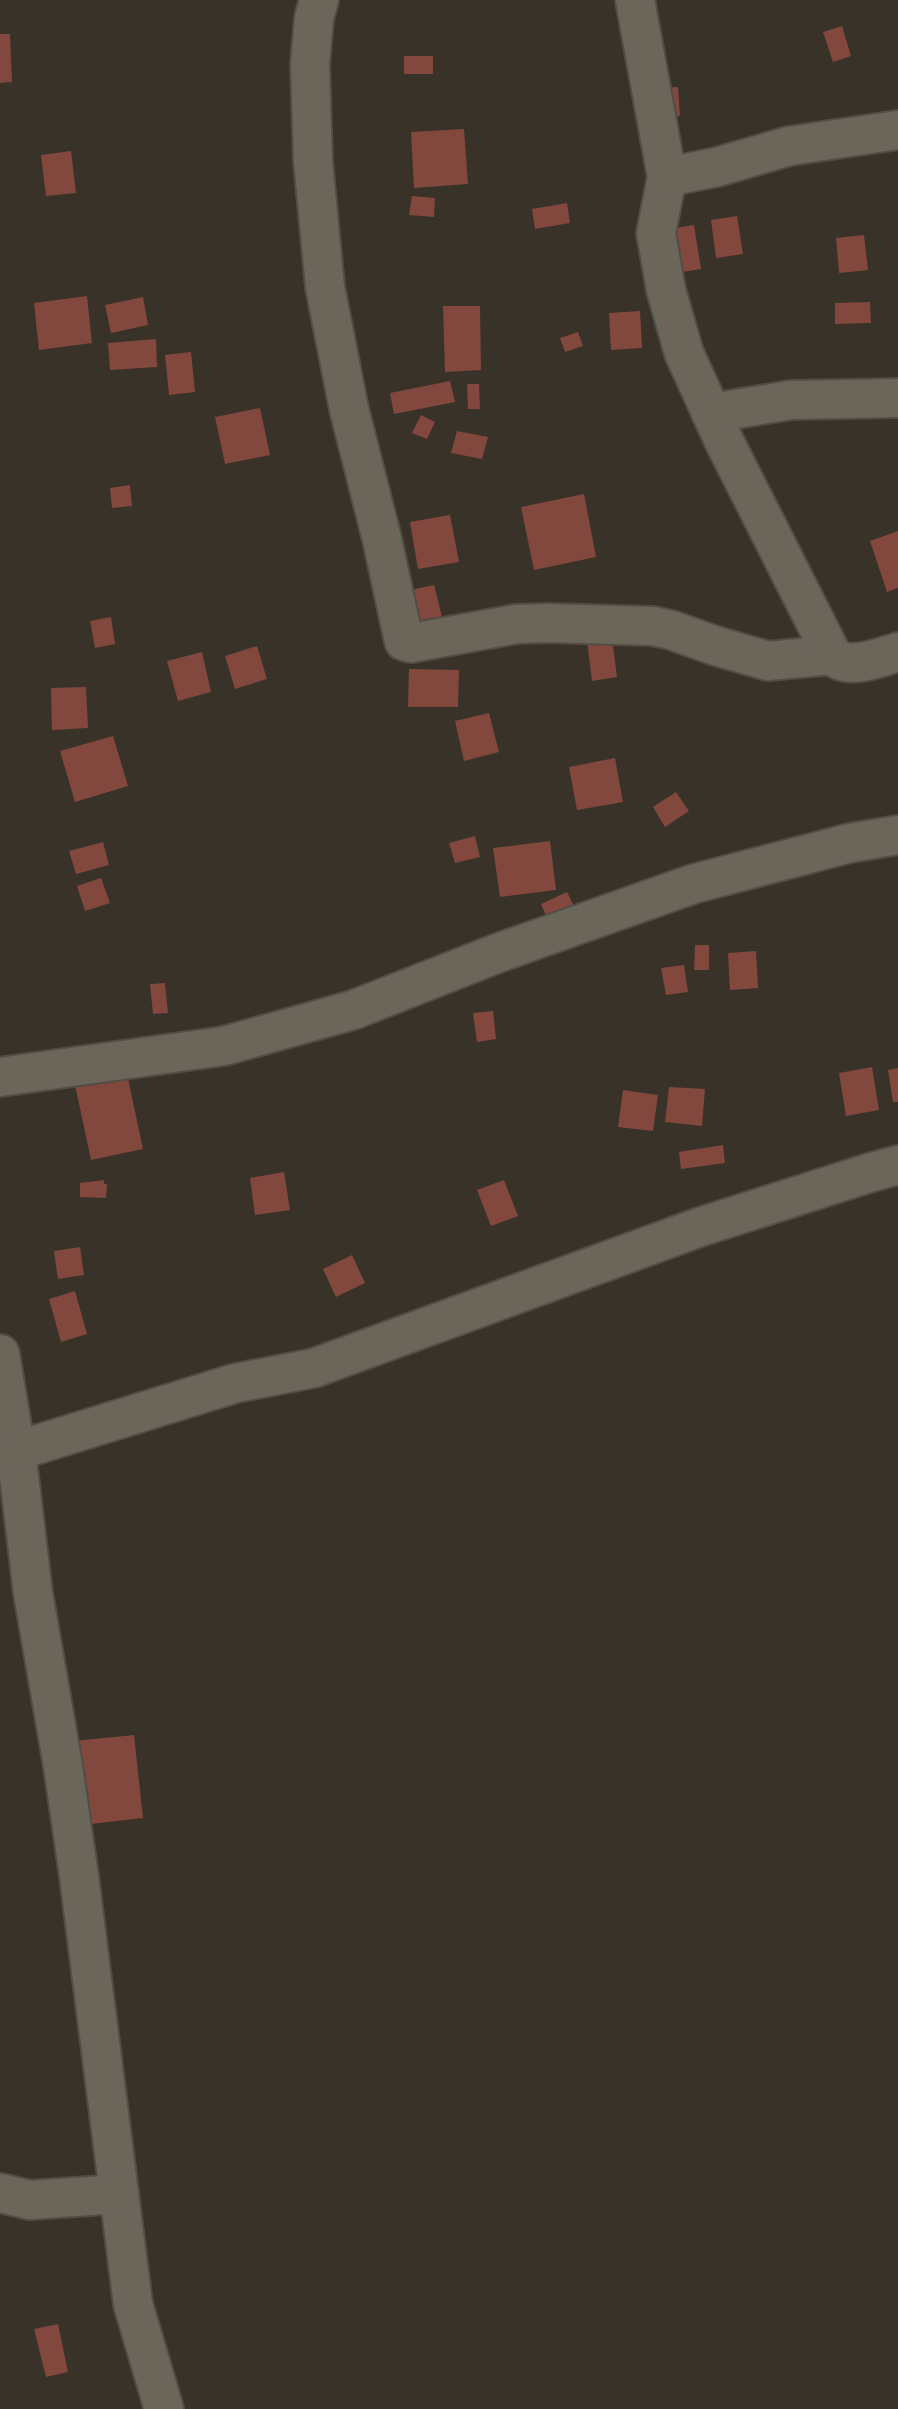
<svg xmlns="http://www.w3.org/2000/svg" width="898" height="2409" font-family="'Golos Text',sans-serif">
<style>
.building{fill:#82483d}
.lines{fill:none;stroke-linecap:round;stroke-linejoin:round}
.minor-casing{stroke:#524d45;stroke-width:42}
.minor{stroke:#6b665a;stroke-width:38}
</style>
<rect width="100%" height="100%" fill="#383228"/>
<g class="building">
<path d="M842 26 851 56 833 62 823 32Z"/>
<path d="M0 34H10L12 82 0 83Z"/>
<rect x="404" y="56" width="29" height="18"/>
<path d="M678 87 680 116 661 117 659 88Z"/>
<path d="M464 129 468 184 414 188 411 132Z"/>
<path d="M71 151 76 193 46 196 41 155Z"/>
<path d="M412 196 435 198 434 217 409 215Z"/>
<path d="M567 203 570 223 535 229 532 209Z"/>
<path d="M737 216 743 254 716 258 711 220Z"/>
<path d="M694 225 701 269 669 274 662 230Z"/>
<path d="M864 235 868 270 839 273 836 238Z"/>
<path d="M87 296 92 343 39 350 34 303Z"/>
<path d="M143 297 148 325 111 333 105 305Z"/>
<path d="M870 302 871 323 835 324V303Z"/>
<path d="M443 306H480L481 370 445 372Z"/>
<path d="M640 311 642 348 611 350 609 313Z"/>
<path d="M578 332 583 346 565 352 560 338Z"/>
<path d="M156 339 157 367 110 370 108 343Z"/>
<path d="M191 352 195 392 169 395 165 355Z"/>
<path d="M450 381 455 402 394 414 390 393Z"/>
<path d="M467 384H479L480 409H468Z"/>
<path d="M260 408 270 455 225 464 215 417Z"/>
<path d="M421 415 435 422 427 439 412 433Z"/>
<path d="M457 431 488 437 482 459 451 453Z"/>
<path d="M130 485 132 506 112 508 110 488Z"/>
<path d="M584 494 596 557 534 570 521 507Z"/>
<path d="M450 515 459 562 418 569 410 522Z"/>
<path d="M898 531V588L887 592 870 541Z"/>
<path d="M434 585 443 621 406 630 397 593Z"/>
<path d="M111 617 115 644 95 648 90 621Z"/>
<path d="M612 638 617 677 592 681 587 641Z"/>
<path d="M257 646 267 679 235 689 225 656Z"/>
<path d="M202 652 211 692 178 701 167 661Z"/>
<path d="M409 669 459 670 458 707H408Z"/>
<path d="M86 687 88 728 52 730 51 688Z"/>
<path d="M489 713 499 752 464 761 455 721Z"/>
<path d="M113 736 128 786 75 802 60 751Z"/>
<path d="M615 758 623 802 577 810 569 767Z"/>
<path d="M676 792 689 811 665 827 653 807Z"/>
<path d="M475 836 480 857 455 863 449 843Z"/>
<path d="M550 841 556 890 500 897 493 848Z"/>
<path d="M103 842 109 865 76 874 69 851Z"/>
<path d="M101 878 110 903 85 911 77 886Z"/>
<path d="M567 892 574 906 547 918 541 904Z"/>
<path d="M695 945H709V970H694Z"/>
<path d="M756 951 758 988 730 990 728 953Z"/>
<path d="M684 965 688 992 666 995 661 968Z"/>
<path d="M165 983 168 1013 153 1014 150 984Z"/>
<path d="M493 1011 496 1039 477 1042 473 1013Z"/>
<path d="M872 1067 879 1110 846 1116 839 1073Z"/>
<path d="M898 1068V1102H893L888 1070Z"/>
<path d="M127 1074 143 1149 91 1160 75 1085Z"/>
<path d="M669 1087 705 1089 702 1126 665 1122Z"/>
<path d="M623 1090 658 1095 653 1131 618 1127Z"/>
<path d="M723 1145 725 1163 681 1169 679 1152Z"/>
<path d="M284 1172 290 1210 255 1215 250 1178Z"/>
<path d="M104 1180V1184H107L106 1198 80 1197V1183Z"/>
<path d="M504 1180 518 1216 491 1226 477 1190Z"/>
<path d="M80 1247 84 1275 58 1279 54 1251Z"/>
<path d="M352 1255 365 1283 336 1297 323 1269Z"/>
<path d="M75 1291 87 1334 61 1342 49 1299Z"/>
<path d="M134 1735 143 1818 73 1826 64 1742Z"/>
<path d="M58 2324 68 2372 46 2377 34 2329Z"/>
</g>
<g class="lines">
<g class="minor-casing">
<g id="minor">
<path d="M319 0 314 18 310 64 313 161 325 287 349 409 382 539 404 641 411 643 516 624 548 623 653 626 671 630 716 646 768 661 832 655"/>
<path d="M635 0 667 177 656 233 666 290 684 353 724 441 832 655C848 671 878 658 898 652"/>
<path d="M667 177 717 167 789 146 898 130"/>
<path d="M711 413 791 400 898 398"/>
<path d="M0 1077 224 1046 353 1010 498 953 693 884 850 843 898 835"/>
<path d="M0 1354 16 1451 33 1593 63 1766 79 1876 133 2304 164 2409"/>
<path d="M16 1451 236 1383 314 1368 700 1227 872 1172 898 1165"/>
<path d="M0 2193 30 2200 119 2194"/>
</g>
</g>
<use href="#minor" class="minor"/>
</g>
</svg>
